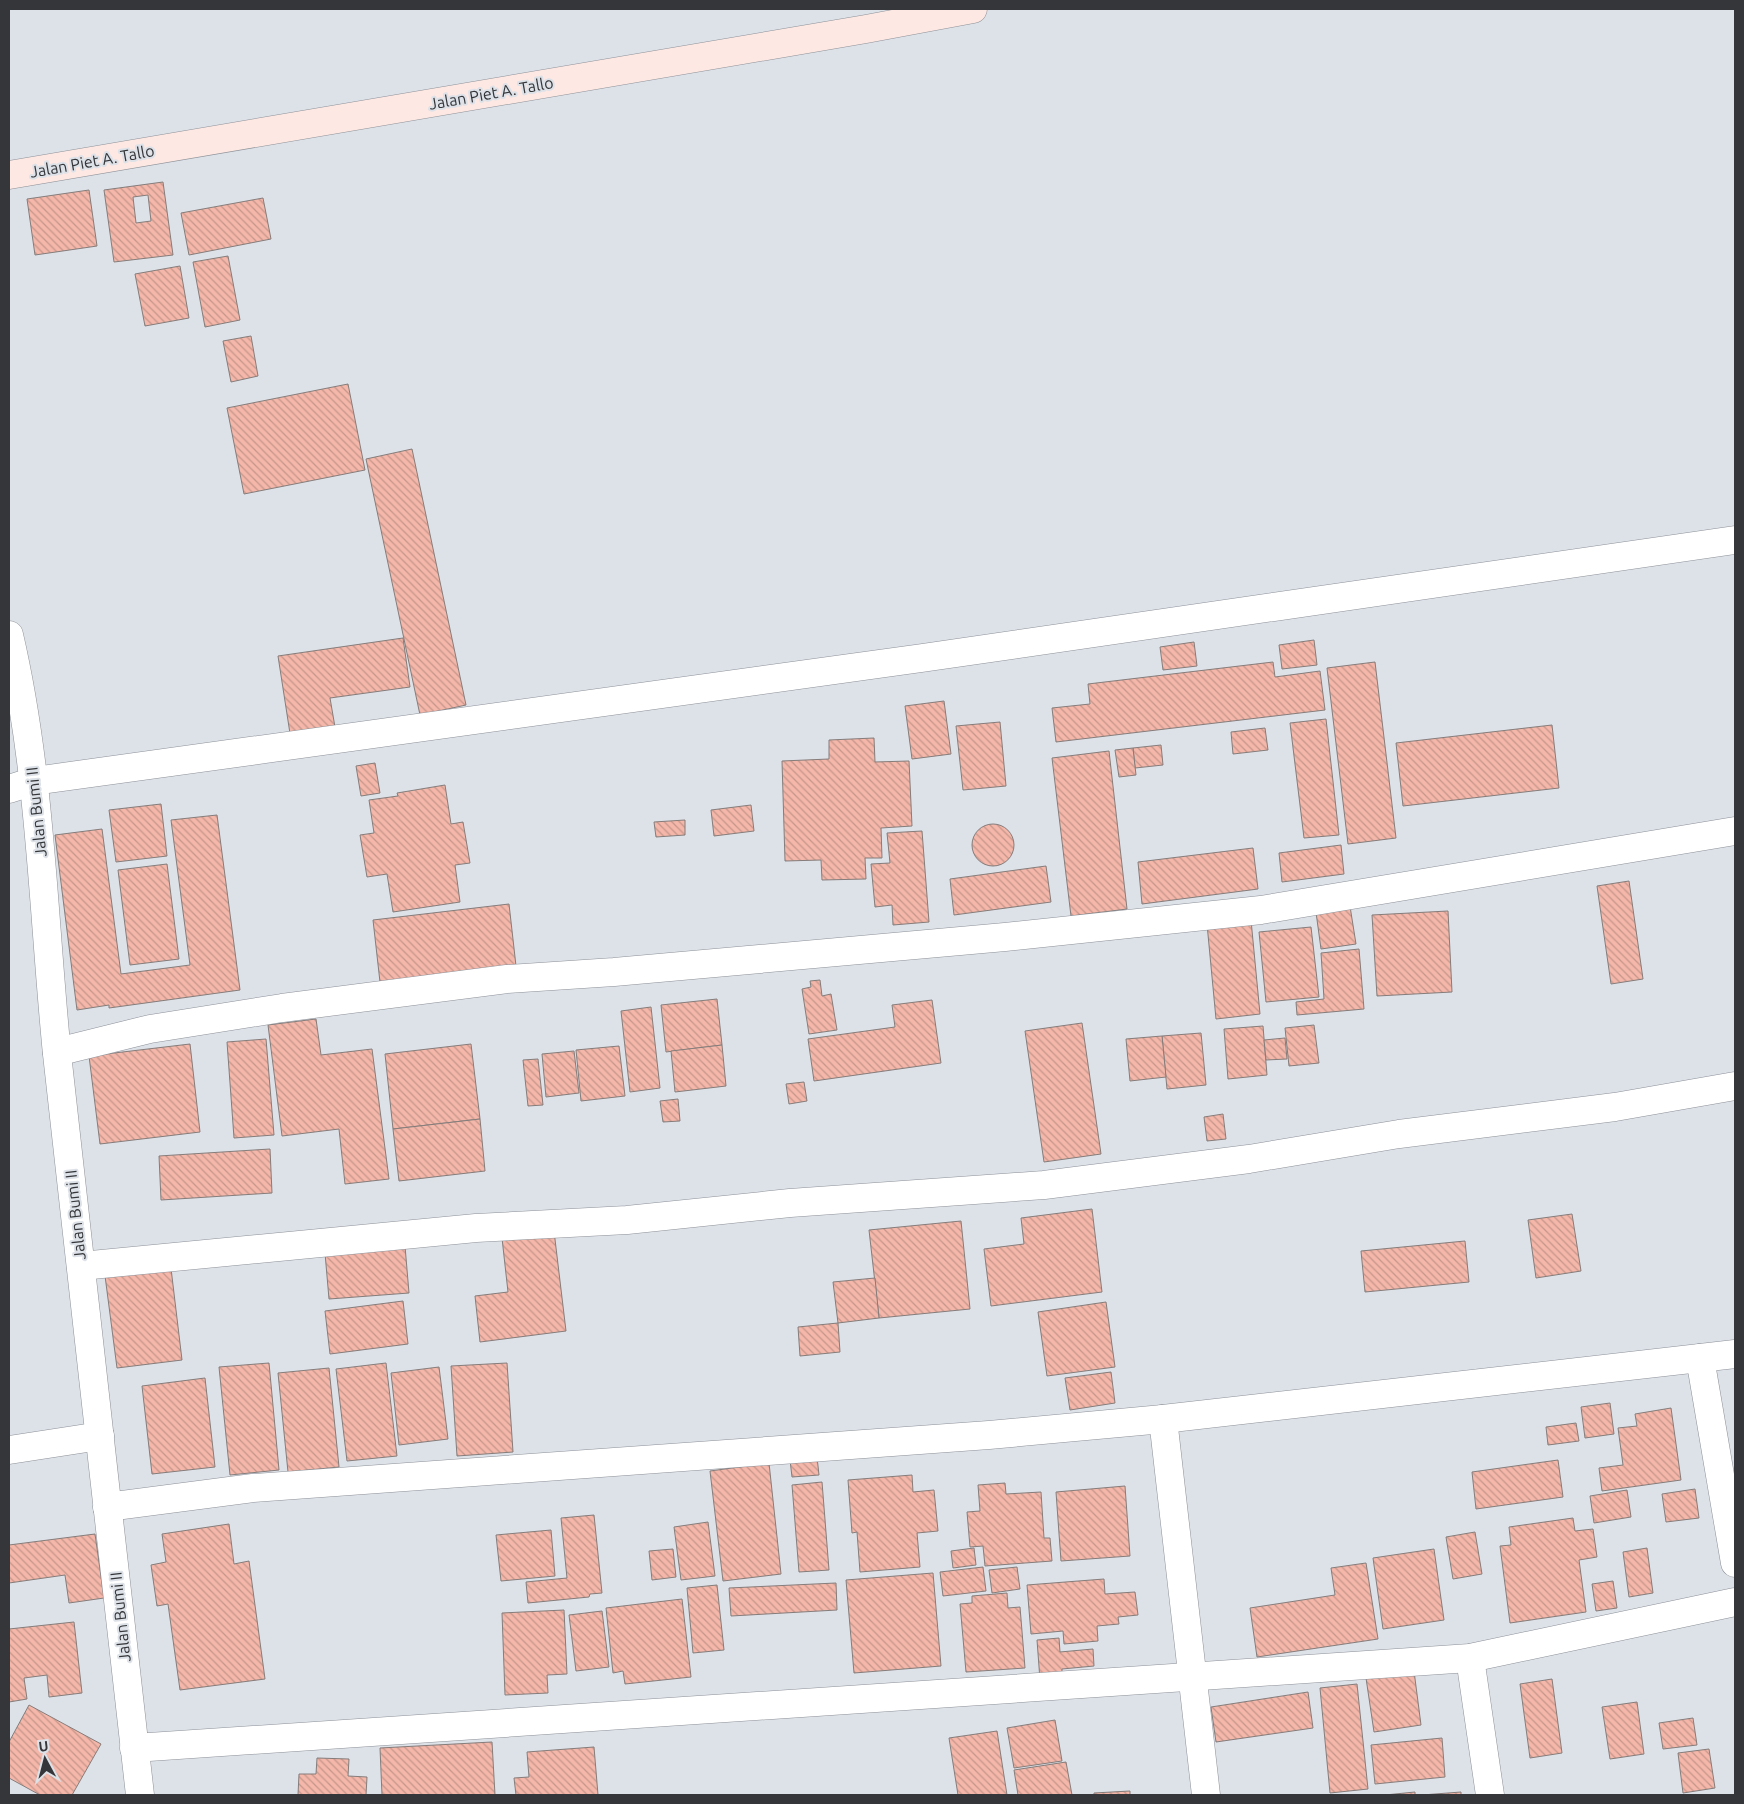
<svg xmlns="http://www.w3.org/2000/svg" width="1744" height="1804" font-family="Ubuntu,sans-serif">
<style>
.building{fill:url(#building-back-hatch);stroke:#857d7b;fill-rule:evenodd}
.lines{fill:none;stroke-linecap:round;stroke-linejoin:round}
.street-casing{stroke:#8d9198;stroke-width:29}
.secondary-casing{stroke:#8d9198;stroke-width:29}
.street{stroke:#fff;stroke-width:28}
.secondary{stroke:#fde8e3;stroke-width:28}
.labels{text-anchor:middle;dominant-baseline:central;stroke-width:4;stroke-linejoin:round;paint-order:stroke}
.street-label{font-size:16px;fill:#343639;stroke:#dde1e8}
</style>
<defs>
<pattern id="building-back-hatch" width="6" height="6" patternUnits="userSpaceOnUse" patternTransform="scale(1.25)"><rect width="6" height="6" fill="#f4b7a9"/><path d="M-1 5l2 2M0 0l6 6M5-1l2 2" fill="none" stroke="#c6968b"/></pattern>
</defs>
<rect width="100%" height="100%" fill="#dde1e8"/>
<g class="building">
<path d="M163 182 173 255 114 262 104 190ZM148 195 151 221 136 223 133 197Z"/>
<path d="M89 190 97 246 35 255 27 199Z"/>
<path d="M263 198 271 239 189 255 181 213Z"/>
<path d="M228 256 240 320 205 327 193 262Z"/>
<path d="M180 266 189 318 145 326 135 274Z"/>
<path d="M251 336 258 376 231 382 223 341Z"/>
<path d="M348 384 365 470 244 494 227 408Z"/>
<path d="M412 449 466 705 420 715 366 459Z"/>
<path d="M403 638 410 687 330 698 336 733 291 740 278 656Z"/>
<path d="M1314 640 1317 665 1282 669 1279 645Z"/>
<path d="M1194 642 1197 666 1163 670 1160 647Z"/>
<path d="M1273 662 1275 677 1320 671 1325 710 1056 742 1052 708 1090 704 1088 684Z"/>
<path d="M1375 662 1396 838 1348 844 1327 668Z"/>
<path d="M944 701 951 754 912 759 905 706Z"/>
<path d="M1326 719 1339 835 1304 838 1290 723Z"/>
<path d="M1000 722 1006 786 963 790 956 726Z"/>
<path d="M1552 725 1559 788 1403 806 1396 743Z"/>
<path d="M1265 728 1268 750 1233 754 1231 732Z"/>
<path d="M874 738 875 762 909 761 912 826 881 828 882 858H865L866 879 822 880 821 860 785 861 782 761 829 759V740Z"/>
<path d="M1161 745 1163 765 1135 768 1133 748Z"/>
<path d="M1133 748 1136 775 1119 777 1115 750Z"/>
<path d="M1109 751 1127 909 1071 916 1052 758Z"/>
<path d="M375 763 380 793 361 796 356 766Z"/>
<path d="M445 785 451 824 463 822 470 863 455 865 460 902 393 912 387 874 367 877 360 835 374 833 369 800 398 796 397 793Z"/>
<path d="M161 804 167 856 116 862 109 810Z"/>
<path d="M751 805 754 831 714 836 711 810Z"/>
<path d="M217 815 240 990 109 1008V1005L77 1010 55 835 102 829 121 974 190 965 171 820Z"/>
<path d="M685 820V835L656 837 654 822Z"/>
<circle cx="993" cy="845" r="21"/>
<path d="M922 831 929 922 893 925 892 905 875 907 871 864 890 863 887 833Z"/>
<path d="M1341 845 1344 874 1282 882 1279 853Z"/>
<path d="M1253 848 1258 889 1142 904 1138 862Z"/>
<path d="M167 864 179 959 130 965 118 870Z"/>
<path d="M1046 866 1051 902 954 915 950 879Z"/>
<path d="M1629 881 1643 979 1611 984 1597 886Z"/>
<path d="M1349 900 1356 944 1321 949 1315 905Z"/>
<path d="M509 904 516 966 380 982 373 920Z"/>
<path d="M1448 911 1452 992 1377 996 1372 915Z"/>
<path d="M1251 920 1260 1014 1216 1019 1207 924Z"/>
<path d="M1311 927 1319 997 1266 1002 1259 932Z"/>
<path d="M1359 949 1364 1009 1297 1015 1296 1002 1324 999 1321 953Z"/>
<path d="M820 980 822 996 831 994 837 1030 809 1034 802 989 811 987 810 981Z"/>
<path d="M717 999 722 1045 666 1052 661 1005Z"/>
<path d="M932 1000 941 1063 814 1081 808 1039 895 1027 892 1005Z"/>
<path d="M651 1007 660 1088 630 1092 621 1011Z"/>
<path d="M316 1019 321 1055 372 1049 389 1179 345 1184 339 1129 282 1136 268 1025Z"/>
<path d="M1082 1023 1101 1154 1044 1162 1025 1031Z"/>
<path d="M1314 1025 1319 1063 1289 1066 1285 1028Z"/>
<path d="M1263 1026 1267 1075 1228 1079 1224 1029Z"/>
<path d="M1201 1033 1206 1085 1167 1089 1162 1036Z"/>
<path d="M1162 1036 1166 1077 1130 1081 1126 1039Z"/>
<path d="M1285 1038 1287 1059 1266 1060 1264 1040Z"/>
<path d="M266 1039 274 1135 234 1138 227 1042Z"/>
<path d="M190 1044 200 1132 100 1144 89 1056Z"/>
<path d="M471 1044 480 1119 393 1129 385 1054Z"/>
<path d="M722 1045 726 1086 675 1092 671 1051Z"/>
<path d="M619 1046 625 1096 581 1101 576 1050Z"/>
<path d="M574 1051 579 1093 546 1097 542 1054Z"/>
<path d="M538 1059 543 1105 528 1106 523 1060Z"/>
<path d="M804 1082 807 1101 789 1104 786 1084Z"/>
<path d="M678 1099 680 1121 663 1122 660 1101Z"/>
<path d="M1223 1114 1226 1139 1207 1141 1204 1117Z"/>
<path d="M480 1119 485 1171 399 1181 393 1129Z"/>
<path d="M270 1149 272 1193 161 1200 159 1156Z"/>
<path d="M1092 1209 1102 1292 991 1306 984 1249 1024 1244 1021 1218Z"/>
<path d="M1572 1214 1581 1271 1536 1278 1528 1220Z"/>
<path d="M961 1221 970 1309 879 1318 869 1230Z"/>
<path d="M554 1231 566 1331 480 1342 475 1296 508 1292 502 1238Z"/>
<path d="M1465 1241 1469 1282 1365 1292 1361 1251Z"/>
<path d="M405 1246 409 1293 329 1299 325 1253Z"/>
<path d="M170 1260 182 1360 117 1368 104 1268Z"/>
<path d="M875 1278 879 1318 838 1323 833 1282Z"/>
<path d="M403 1301 408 1344 330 1354 325 1311Z"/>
<path d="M1106 1302 1115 1367 1047 1376 1038 1312Z"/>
<path d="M838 1323 840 1352 800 1356 798 1327Z"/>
<path d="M269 1363 279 1470 230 1475 219 1367Z"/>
<path d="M386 1363 397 1456 347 1461 336 1369Z"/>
<path d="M507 1363 513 1452 457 1456 451 1366Z"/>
<path d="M439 1367 448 1439 399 1445 391 1373Z"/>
<path d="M329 1368 339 1467 288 1472 278 1373Z"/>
<path d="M1111 1372 1115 1403 1070 1410 1065 1378Z"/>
<path d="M205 1378 215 1467 152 1474 142 1386Z"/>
<path d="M1610 1403 1614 1434 1585 1438 1581 1407Z"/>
<path d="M1671 1408 1681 1480 1602 1491 1599 1468 1623 1465 1618 1428 1637 1426 1635 1414Z"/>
<path d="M1576 1423 1579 1441 1548 1445 1546 1427Z"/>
<path d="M817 1457 819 1475 792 1477 790 1460Z"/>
<path d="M1558 1460 1563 1497 1476 1509 1472 1472Z"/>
<path d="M769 1463 781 1574 723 1581 710 1471Z"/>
<path d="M912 1475 913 1492 934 1490 938 1531 917 1533 920 1567 860 1572 857 1532 852 1533 848 1480Z"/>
<path d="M822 1482 829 1570 799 1572 792 1485Z"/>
<path d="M1005 1483 1006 1494 1041 1492 1044 1538H1050L1052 1561 985 1566 983 1546 970 1547 967 1512 980 1511 978 1485Z"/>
<path d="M1125 1486 1130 1556 1061 1561 1056 1492Z"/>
<path d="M1695 1489 1699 1518 1666 1522 1662 1494Z"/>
<path d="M1627 1490 1631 1517 1594 1523 1590 1496Z"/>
<path d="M594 1515 602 1593 590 1594 589 1597 528 1603 526 1582 567 1578 561 1518Z"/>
<path d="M1573 1518 1575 1531 1593 1529 1597 1557 1579 1560 1586 1612 1510 1623 1500 1546 1511 1545 1509 1527Z"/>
<path d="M708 1522 715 1576 681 1580 674 1527Z"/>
<path d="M229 1524 234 1564 249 1561 265 1679 180 1690 168 1604 157 1606 151 1565 166 1562 162 1534Z"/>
<path d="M551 1530 555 1576 501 1581 496 1535Z"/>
<path d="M1475 1532 1482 1574 1453 1579 1446 1537Z"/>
<path d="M95 1534 104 1598 69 1603 65 1575 9 1583V1545Z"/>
<path d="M974 1548 976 1565 953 1568 951 1551Z"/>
<path d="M1647 1548 1653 1593 1629 1597 1623 1552Z"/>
<path d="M673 1549 676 1577 652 1580 649 1551Z"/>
<path d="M1434 1549 1444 1620 1383 1629 1373 1558Z"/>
<path d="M1366 1563 1378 1639 1257 1657 1250 1608 1335 1595 1331 1568Z"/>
<path d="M983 1567 986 1591 943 1596 940 1572Z"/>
<path d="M1017 1567 1020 1589 992 1593 989 1570Z"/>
<path d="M933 1573 941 1666 854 1673 846 1580Z"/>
<path d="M1104 1579 1105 1594 1135 1592 1138 1615 1118 1617 1119 1624 1097 1626 1098 1641 1064 1644 1063 1631 1031 1634 1027 1585Z"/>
<path d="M1613 1581 1617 1608 1596 1611 1592 1584Z"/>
<path d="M836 1583 837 1610 731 1616 729 1588Z"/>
<path d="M717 1585 724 1650 693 1653 687 1588Z"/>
<path d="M1007 1593 1008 1608 1020 1607 1025 1668 966 1672 960 1604 972 1603V1596Z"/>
<path d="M682 1599 691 1677 625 1684 623 1671 613 1673 606 1608Z"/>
<path d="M564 1610 567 1674 547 1675 548 1693 505 1695 502 1613Z"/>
<path d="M602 1611 609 1667 576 1671 569 1615Z"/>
<path d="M74 1622 82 1693 49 1697 47 1675 24 1678 27 1699 9 1702V1629Z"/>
<path d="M1059 1638 1060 1652 1093 1649 1094 1666 1062 1669V1678L1040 1680 1037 1640Z"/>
<path d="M1414 1671 1421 1725 1374 1732 1366 1678Z"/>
<path d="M1552 1679 1562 1753 1530 1758 1520 1684Z"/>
<path d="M1357 1684 1368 1789 1330 1793 1320 1688Z"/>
<path d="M1308 1692 1313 1728 1216 1742 1211 1707Z"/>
<path d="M1637 1702 1644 1754 1610 1759 1602 1707Z"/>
<path d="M29 1705 101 1744 72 1795H40L9 1778V1742Z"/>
<path d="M1693 1718 1697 1745 1663 1749 1659 1723Z"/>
<path d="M1055 1720 1062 1761 1014 1768 1007 1728Z"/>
<path d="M997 1731 1007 1795H958L949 1738Z"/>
<path d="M1442 1738 1445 1777 1375 1784 1371 1745Z"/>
<path d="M492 1742 495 1795H382L380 1748Z"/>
<path d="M594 1747 598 1795H516L514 1778 529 1777 527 1752Z"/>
<path d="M1709 1749 1715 1788 1683 1793 1678 1753Z"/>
<path d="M317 1758 349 1759 348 1776 367 1777 366 1795H298L299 1774H316Z"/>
<path d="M1066 1762 1072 1795H1018L1014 1770Z"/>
<path d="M1130 1791V1795H1094V1793Z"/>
<path d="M1415 1792V1795H1385Z"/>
<path d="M1461 1792V1795H1422Z"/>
</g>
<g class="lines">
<g class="street-casing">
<g id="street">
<path d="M9 635C41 772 43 915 57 1054 83 1301 113 1548 140 1795"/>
<path d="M9 789 34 781 922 658 1735 540"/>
<path d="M57 1052 150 1029 282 1008 507 979 614 972 1005 937 1261 910 1735 831"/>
<path d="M81 1266 476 1228 627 1220 790 1203 1044 1185 1249 1159 1399 1134 1615 1107 1735 1086"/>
<path d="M1700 1358 1735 1563"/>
<path d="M9 1450 100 1436"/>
<path d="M107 1507 253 1488 989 1435 1163 1419"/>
<path d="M1470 1658 1490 1795"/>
<path d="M134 1748 1470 1658 1735 1602"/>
<path d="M1206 1795 1163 1419 1735 1354"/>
</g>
</g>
<g class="secondary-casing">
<path id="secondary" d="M9 175 866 29 973 9"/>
</g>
<use href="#street" class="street"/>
<use href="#secondary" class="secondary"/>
</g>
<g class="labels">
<g class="street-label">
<text transform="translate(491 93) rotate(-10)">Jalan Piet A. Tallo</text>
<text transform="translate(92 161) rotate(-10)">Jalan Piet A. Tallo</text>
<text transform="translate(36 812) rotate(-96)">Jalan Bumi II</text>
<text transform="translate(75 1215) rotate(-96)">Jalan Bumi II</text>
<text transform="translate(120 1617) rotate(-96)">Jalan Bumi II</text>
</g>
</g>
<rect width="1744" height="1804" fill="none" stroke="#343639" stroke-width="20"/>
<g transform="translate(45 1759) rotate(353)" stroke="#dde1e8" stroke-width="4" paint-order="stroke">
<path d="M0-4L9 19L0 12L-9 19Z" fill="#343639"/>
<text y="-8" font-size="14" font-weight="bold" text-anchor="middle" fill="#343639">U</text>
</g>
</svg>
